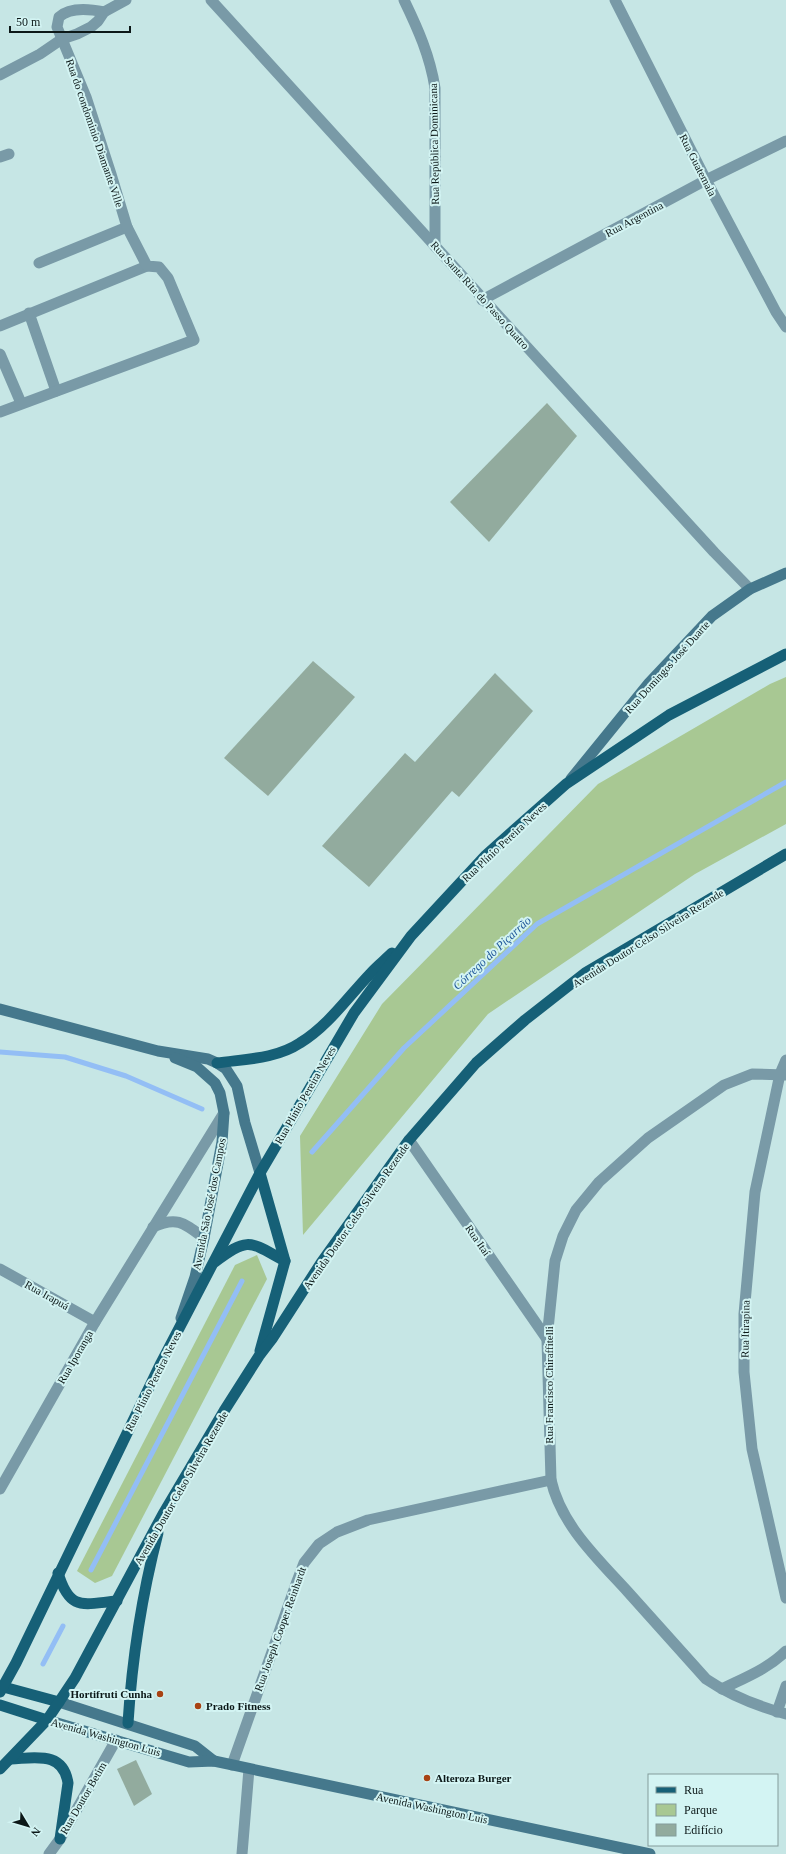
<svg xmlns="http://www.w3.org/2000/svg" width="786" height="1854" font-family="Georgia,serif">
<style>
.green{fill:#a8c893}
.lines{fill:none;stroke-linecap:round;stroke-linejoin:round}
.stream{stroke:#93bef5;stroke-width:5}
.building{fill:#92ab9e}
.minor{stroke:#799aa7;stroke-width:11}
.tertiary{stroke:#799aa7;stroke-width:11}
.secondary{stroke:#45788c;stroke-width:11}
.primary{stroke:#166077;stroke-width:11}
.poi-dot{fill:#a84314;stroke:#d3f4f3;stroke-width:1.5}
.labels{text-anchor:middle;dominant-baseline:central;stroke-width:4;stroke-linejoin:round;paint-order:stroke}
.street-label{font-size:11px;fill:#0c1818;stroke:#d3f4f3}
.poi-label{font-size:11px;font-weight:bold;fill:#0c1818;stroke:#d3f4f3;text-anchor:start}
.water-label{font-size:12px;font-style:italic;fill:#205799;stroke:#d3f4f3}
</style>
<rect width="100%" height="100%" fill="#c6e6e5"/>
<g class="green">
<path d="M786 677V824L695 874 488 1014 303 1235 300 1136 382 1004 598 784 770 684Z"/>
<path d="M257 1255 267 1279 112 1576 95 1583 77 1571 235 1265Z"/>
</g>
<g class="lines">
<g class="stream">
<path d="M0 1052 65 1057 126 1076 202 1109"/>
<path d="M312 1152 404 1048 537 924 786 782"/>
<path d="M91 1570 242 1281"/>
<path d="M43 1664 63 1626"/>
</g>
</g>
<g class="building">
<path d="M547 403 577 436 489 542 450 502Z"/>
<path d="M313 661 355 697 268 796 224 758Z"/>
<path d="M495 673 533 711 459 797 452 791 369 887 322 846 405 753 415 762Z"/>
<path d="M136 1760 152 1794 134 1806 117 1769Z"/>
</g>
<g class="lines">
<g class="minor">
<path d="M404 0C418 29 430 56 435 88V246"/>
<path d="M615 0 706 180 776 312 786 327"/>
<path d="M0 75 40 54 62 39 77 34 91 27 98 21 104 12 126 0"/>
<path d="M0 157 9 154"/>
<path d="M39 263 127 227"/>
<path d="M482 300 706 180 786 141"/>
<path d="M29 313 56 391"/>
<path d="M0 326 147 266"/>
<path d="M0 354 21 403"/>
<path d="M0 412 194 340 168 278 159 267 147 266 127 227 111 174 86 97 57 27 59 17C70 7 90 9 104 12"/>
<path d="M786 1060 780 1074 755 1192 744 1314V1372L752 1449 786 1598"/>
<path d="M786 1075 752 1074 724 1085 648 1138 599 1182 576 1210 563 1236 555 1261 547 1339 551 1480C561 1525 598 1559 628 1592 654 1621 680 1650 706 1679 731 1696 757 1706 786 1714"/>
<path d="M409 1140 547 1339"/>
<path d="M153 1227C177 1216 184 1223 204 1238"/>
<path d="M0 1269 95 1322"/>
<path d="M0 1489 95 1322 224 1113"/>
<path d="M722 1689C744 1678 768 1669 786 1651"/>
<path d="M777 1712 786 1686"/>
<path d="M232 1765 296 1584 304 1563 319 1544 337 1532 368 1520 551 1480"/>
<path d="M242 1854 249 1769"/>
</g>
<g class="tertiary">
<path d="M211 0 629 459 714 552 750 589"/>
<path d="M49 1854 60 1839 116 1740"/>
</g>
<g class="secondary">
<path d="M571 779 649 683 712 616 750 589 786 573"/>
<path d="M0 1009 158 1051 208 1059 217 1063 226 1069 237 1086 245 1123 260 1173"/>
<path d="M175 1058 197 1067 215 1083 220 1093 224 1113 222 1142 204 1238 195 1277 181 1318"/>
<path d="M59 1702 195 1746 214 1761"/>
<path d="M47 1720 189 1762 214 1761 650 1854"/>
</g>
<g class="primary">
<path d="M217 1063C245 1059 276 1059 300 1043 328 1026 348 997 370 974 377 966 385 960 392 953"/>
<path d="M215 1262C249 1236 250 1242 285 1261"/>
<path d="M260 1351 285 1261 260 1173"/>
<path d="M58 1573C70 1612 83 1604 117 1601"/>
<path d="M0 1686 59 1702"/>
<path d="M0 1692 16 1663 161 1363 260 1173 354 1013 411 936 486 855 566 784 669 715 786 654"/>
<path d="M0 1705 47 1720"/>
<path d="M128 1723C132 1659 142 1595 158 1533"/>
<path d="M11 1759C36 1758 63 1751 68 1783L60 1839"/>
<path d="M0 1769 47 1720 75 1678 163 1514 224 1411 259 1356 272 1339 321 1263 409 1140 476 1063 525 1020 585 973 786 854"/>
</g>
</g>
<g class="poi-dot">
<circle cx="160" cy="1694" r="4"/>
<circle cx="198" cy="1706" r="4"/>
<circle cx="427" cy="1778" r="4"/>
</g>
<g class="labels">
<g class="street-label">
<text transform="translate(95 133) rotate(71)">Rua do condominio Diamante Ville</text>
<text transform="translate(434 144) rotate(-91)">Rua República Dominicana</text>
<text transform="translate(698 165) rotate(63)">Rua Guatemala</text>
<text transform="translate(634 219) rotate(-28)">Rua Argentina</text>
<text transform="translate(480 295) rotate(48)">Rua Santa Rita do Passo Quatro</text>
<text transform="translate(667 667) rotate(-48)">Rua Domingos José Duarte</text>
<text transform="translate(504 842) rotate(-43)">Rua Plínio Pereira Neves</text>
<text transform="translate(648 938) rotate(-32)">Avenida Doutor Celso Silveira Rezende</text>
<text transform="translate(305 1095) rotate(-60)">Rua Plínio Pereira Neves</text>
<text transform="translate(209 1204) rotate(-79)">Avenida São José dos Campos</text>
<text transform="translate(356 1216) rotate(-55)">Avenida Doutor Celso Silveira Rezende</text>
<text transform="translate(478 1240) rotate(55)">Rua Itaí</text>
<text transform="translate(47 1295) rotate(29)">Rua Irapuá</text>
<text transform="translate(745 1329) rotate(-89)">Rua Itirapina</text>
<text transform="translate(75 1357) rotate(-60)">Rua Iporanga</text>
<text transform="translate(153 1381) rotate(-63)">Rua Plínio Pereira Neves</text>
<text transform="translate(549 1385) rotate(-90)">Rua Francisco Chiraffitelli</text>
<text transform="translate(181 1488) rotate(-60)">Avenida Doutor Celso Silveira Rezende</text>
<text transform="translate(280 1629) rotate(-70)">Rua Joseph Cooper Reinhardt</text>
<text transform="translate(106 1737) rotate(16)">Avenida Washington Luis</text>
<text transform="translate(83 1798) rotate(-60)">Rua Doutor Betim</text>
<text transform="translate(432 1808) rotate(12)">Avenida Washington Luis</text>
</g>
<g class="poi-label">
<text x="152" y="1694" text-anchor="end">Hortifruti Cunha</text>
<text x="206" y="1706">Prado Fitness</text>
<text x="435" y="1778">Alteroza Burger</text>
</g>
<g class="water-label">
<text transform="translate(492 953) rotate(-43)">Córrego do Piçarrão</text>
</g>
</g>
<rect x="648" y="1774" width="130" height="72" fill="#d3f4f3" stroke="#839c9b"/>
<rect x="656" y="1787" width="20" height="6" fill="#166077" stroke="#839c9b"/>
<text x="684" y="1794" font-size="12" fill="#0c1818">Rua</text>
<rect x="656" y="1804" width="20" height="12" fill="#a8c893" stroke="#839c9b"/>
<text x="684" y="1814" font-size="12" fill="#0c1818">Parque</text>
<rect x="656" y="1824" width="20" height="12" fill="#92ab9e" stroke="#839c9b"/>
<text x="684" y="1834" font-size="12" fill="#0c1818">Edifício</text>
<g transform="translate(28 1826) rotate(128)" stroke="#d3f4f3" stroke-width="3" paint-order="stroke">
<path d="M0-3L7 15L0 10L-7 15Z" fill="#0c1818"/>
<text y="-6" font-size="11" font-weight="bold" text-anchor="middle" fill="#0c1818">N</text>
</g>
<path d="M10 26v6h120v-6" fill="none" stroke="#0c1818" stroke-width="2"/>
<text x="16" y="26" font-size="12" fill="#0c1818" stroke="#d3f4f3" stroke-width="3" paint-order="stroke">50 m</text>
</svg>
